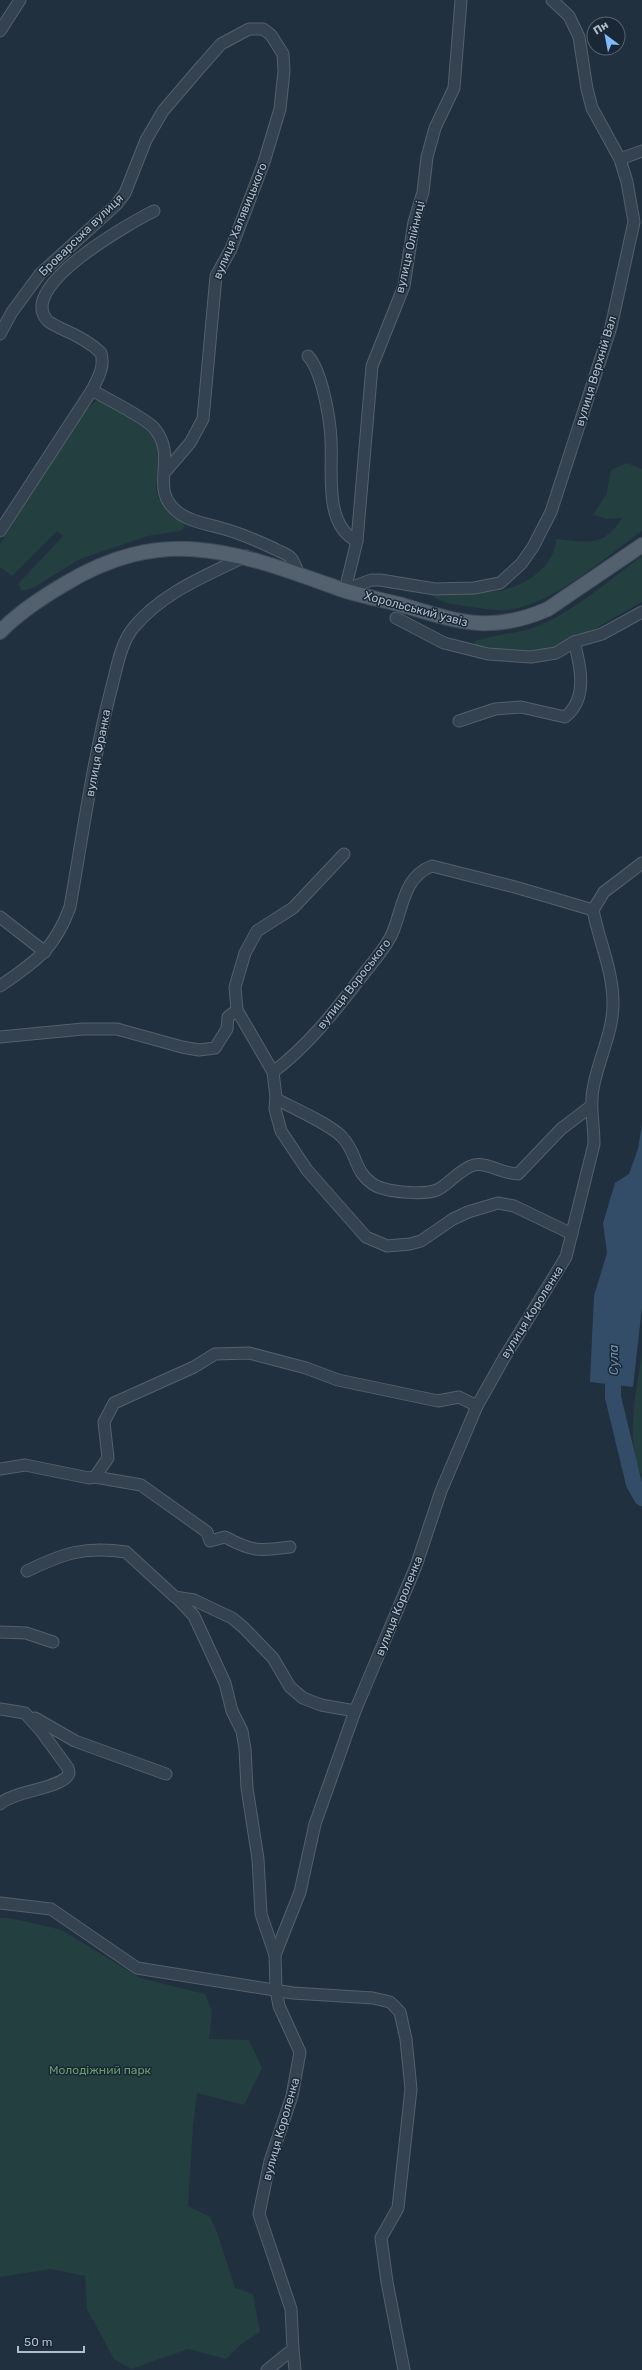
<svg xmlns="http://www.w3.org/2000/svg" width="642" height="2370" font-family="Rubik,sans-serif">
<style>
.green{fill:#233f40}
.water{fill:#334d68}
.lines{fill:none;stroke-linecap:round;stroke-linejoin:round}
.river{stroke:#334d68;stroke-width:16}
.minor-casing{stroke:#53606d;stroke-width:13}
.major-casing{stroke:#3e4b58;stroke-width:16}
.minor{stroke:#35424f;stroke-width:11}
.major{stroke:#53616f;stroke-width:14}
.labels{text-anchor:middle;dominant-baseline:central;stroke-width:3;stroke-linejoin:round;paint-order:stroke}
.street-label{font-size:12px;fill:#b1bdca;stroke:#1a2734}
.park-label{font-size:12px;fill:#669e6e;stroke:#1a2734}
.water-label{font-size:13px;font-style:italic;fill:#6e90b1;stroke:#1a2734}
</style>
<rect width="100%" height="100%" fill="#21303f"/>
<g class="green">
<path d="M97 400 107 402 149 428 160 449 156 489 159 500 185 526 180 531 148 536 80 559 33 588 22 591 18 584 63 536 57 531 12 576 0 567V544L82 413Z"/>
<path d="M627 463 642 469V531C605 557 551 607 505 610 495 611 482 608 472 607 460 605 443 604 434 597L438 593C458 593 479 594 499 591 525 586 555 567 556 539 588 542 603 548 622 518L608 519 593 515 606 495 611 470Z"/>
<path d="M642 556V602C607 620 570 649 530 653 512 654 493 649 475 646V641C495 634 518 634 538 626 576 610 609 580 642 556Z"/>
<path d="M642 1353V1477C625 1438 636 1394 642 1353Z"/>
<path d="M0 1918H9L62 1930 140 1978 205 1994 212 2011 209 2039 249 2040 262 2068 244 2105 197 2093 193 2126 188 2206 210 2217 217 2232 235 2288 253 2294 260 2332 241 2344 226 2359 188 2349 131 2369 114 2359 87 2309 85 2276 50 2269 0 2277Z"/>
</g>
<path class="water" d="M642 1124V1307L633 1387 590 1382 594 1296 607 1253 603 1223 615 1183 629 1174 638 1149Z"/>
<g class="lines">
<path class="river" d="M613 1363V1397L634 1484 642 1498"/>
<g class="minor-casing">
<g id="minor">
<path d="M0 31 20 0"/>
<path d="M620 159 642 151"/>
<path d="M0 334 12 312 40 274 116 205 125 193 146 140 163 111 198 70 221 44 249 29H263L271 35 283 54 284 71 280 109 264 162 231 249 216 276 203 419 190 443 165 472"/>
<path d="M308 356C322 371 330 418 331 440 333 470 323 525 357 541"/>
<path d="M92 390C105 398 146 418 154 428 180 458 146 489 179 513 191 522 207 524 221 528 240 533 258 541 275 549 280 552 288 554 291 558 294 561 296 568 298 572"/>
<path d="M0 531 92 390C98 378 105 367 101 353 90 342 74 334 60 328 56 325 50 324 47 320 17 286 130 223 154 211"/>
<path d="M345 590 371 580H380L435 589 474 588 500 583 521 564 533 547 551 512 611 327 634 222 627 182 620 159 592 108 587 89 579 37 569 16 552 0"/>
<path d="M345 590 357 541 372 366 404 286 414 222 423 192 427 157 435 128 454 88 461 0"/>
<path d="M396 618 444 643 488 654 531 657 556 653 574 642 602 634 642 612"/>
<path d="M459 721 495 709 521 707 565 717C588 699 581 667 574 642"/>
<path d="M0 917 45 952"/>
<path d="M0 986C35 962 55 949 70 907 83 833 93 759 112 686 117 667 121 642 134 627 163 592 206 576 246 556"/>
<path d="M237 1010 235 987 245 953 257 931 293 908 344 854"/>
<path d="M0 1037 83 1029H117L182 1047 199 1050 215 1048 227 1029 228 1017 237 1010 273 1072 276 1097 275 1109 281 1131 307 1170 366 1237 387 1246 410 1244 421 1241 453 1219 468 1212 498 1203 514 1206 572 1234"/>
<path d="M273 1072C308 1046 335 1011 362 976 372 963 385 949 392 934 403 909 403 877 432 866L515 887 593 910"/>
<path d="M276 1099C293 1108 330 1124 342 1137 358 1153 353 1173 376 1186 389 1192 426 1196 439 1189 451 1182 460 1169 474 1165 487 1162 503 1174 518 1174L561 1129 590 1107"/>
<path d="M0 1469 25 1465 89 1478 95 1477 108 1458 104 1422 114 1403 194 1367 215 1354 249 1353 306 1368 338 1380 438 1401 459 1397 477 1406"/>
<path d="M95 1477 141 1485 207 1532 210 1541 225 1537C253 1552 259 1551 290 1547"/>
<path d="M27 1571C64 1553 85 1546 126 1552L175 1597 194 1600 232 1618 243 1627 273 1658 290 1687 303 1698 321 1705 355 1711"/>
<path d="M177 1598 194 1616 225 1683 232 1711 242 1731 245 1749 247 1788 258 1859 261 1914 275 1955"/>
<path d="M0 1632 26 1633 53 1642"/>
<path d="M0 1709 25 1713 41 1731 68 1768 69 1773C64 1789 14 1790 0 1804"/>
<path d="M35 1718 75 1741 166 1774"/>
<path d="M0 1903 51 1909 137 1968 293 1993 373 1998 390 2002 400 2012 406 2039 411 2089 398 2208 381 2238 387 2282 404 2370"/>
<path d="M293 2349 295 2370"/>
<path d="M267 2370 293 2349 291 2309 259 2214 270 2161 292 2096 300 2052 279 2006 276 1990 275 1955 300 1892 315 1824 355 1711 416 1566 441 1491 477 1406 504 1358 566 1257 594 1144C594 1123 589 1104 594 1084 600 1055 614 1030 613 1000 612 968 599 941 593 910L604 892 642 863"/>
</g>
</g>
<g class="major-casing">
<path id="major" d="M0 632C18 613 41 598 63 585 166 522 239 553 343 590 362 596 383 600 402 605 459 622 491 634 548 609L642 545"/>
</g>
<use href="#minor" class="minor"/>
<use href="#major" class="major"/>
</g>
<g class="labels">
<g class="street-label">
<text transform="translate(240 221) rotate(-68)">вулиця Халявицького</text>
<text transform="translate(81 235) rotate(-44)">Броварська вулиця</text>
<text transform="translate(410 247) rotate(-77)">вулиця Олійниці</text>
<text transform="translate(596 371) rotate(-73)">вулиця Верхній Вал</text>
<text transform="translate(416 609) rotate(15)">Хорольський узвіз</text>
<text transform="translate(98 753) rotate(-79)">вулиця Франка</text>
<text transform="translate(354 984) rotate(-52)">вулиця Вороського</text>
<text transform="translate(532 1312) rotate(-58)">вулиця Короленка</text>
<text transform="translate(399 1606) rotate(-68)">вулиця Короленка</text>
<text transform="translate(281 2129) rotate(-74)">вулиця Короленка</text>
</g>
<g class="park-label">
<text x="100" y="2070">Молодіжний парк</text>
</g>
<g class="water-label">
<text transform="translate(613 1360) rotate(-90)">Сула</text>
</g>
</g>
<g transform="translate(606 36) rotate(328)"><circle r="19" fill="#1a2734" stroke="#566370"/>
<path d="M0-3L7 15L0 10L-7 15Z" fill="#81bbff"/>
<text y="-6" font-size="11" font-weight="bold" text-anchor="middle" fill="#b1bdca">Пн</text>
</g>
<path d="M18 2346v6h66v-6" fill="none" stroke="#b1bdca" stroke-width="2"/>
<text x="24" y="2346" font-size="12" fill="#b1bdca" stroke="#1a2734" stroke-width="3" paint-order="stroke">50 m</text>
</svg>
